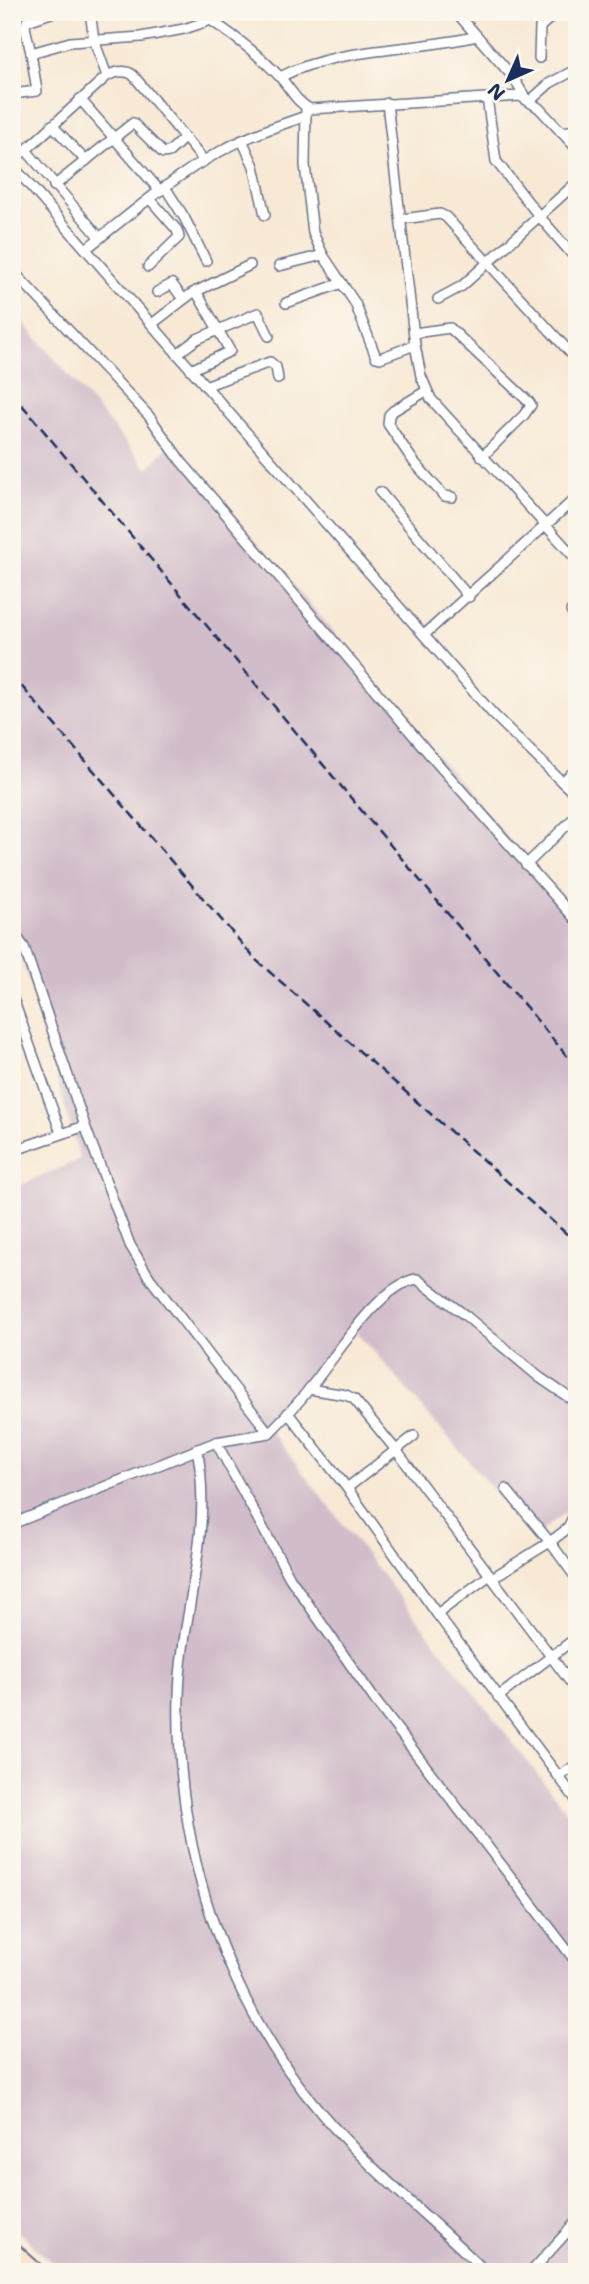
<svg xmlns="http://www.w3.org/2000/svg" width="589" height="2284" font-family="'Shantell Sans',sans-serif">
<style>
.industrial{fill:#d1bdca}
.lines{fill:none;stroke-linecap:round;stroke-linejoin:round}
.minor-casing{stroke:#687088;stroke-width:12}
.secondary-casing{stroke:#687088;stroke-width:16}
.minor{stroke:#fff;stroke-width:9}
.secondary{stroke:#fde4d1;stroke-width:12}
.rail{stroke:#1b2f5e;stroke-width:2.5;stroke-dasharray:10 5;stroke-linecap:butt}
</style>
<rect width="100%" height="100%" fill="#fbf7ec"/>
<filter id="ink" filterUnits="userSpaceOnUse"><feTurbulence type="fractalNoise" baseFrequency=".0143" numOctaves="2"/><feDisplacementMap in="SourceGraphic" scale="14" xChannelSelector="R" yChannelSelector="G"/><feConvolveMatrix kernelMatrix="1 2 1 2 8 2 1 2 1" color-interpolation-filters="sRGB"/></filter>
<filter id="wash" filterUnits="userSpaceOnUse"><feTurbulence type="fractalNoise" baseFrequency=".00686" numOctaves="4" result="noise"/><feDisplacementMap in="SourceGraphic" scale="28" xChannelSelector="R" yChannelSelector="G"/><feGaussianBlur stdDeviation="1.57" result="paint"/><feColorMatrix in="noise" values="0 0 0 0 0 0 0 0 0 0 0 0 0 0 0 0 0 1.4 0 .05"/><feComposite in="paint" operator="in"/></filter>
<g filter="url(#wash)">
<rect width="100%" height="100%" fill="#f8e9d5"/>
<path class="industrial" d="M12 309 148 469 172 442 577 920V1506H573L534 1537 353 1327 268 1428 577 1825V2272H62L12 2226V1189L80 1159 12 922Z"/>
</g>
<g filter="url(#ink)">
<g class="lines">
<g class="minor-casing">
<g id="minor">
<path d="M90 12 94 40 107 76"/>
<path d="M199 12C227 31 257 52 280 77 290 88 296 102 310 109L520 96 539 108 577 149"/>
<path d="M456 12 513 77 526 99"/>
<path d="M31 53 25 27 27 21 54 12"/>
<path d="M539 58 540 27 557 12"/>
<path d="M280 77C341 46 411 52 477 36"/>
<path d="M12 94 37 91 31 53 70 42 141 37 184 29 211 20"/>
<path d="M487 98 496 161 539 216 577 260"/>
<path d="M80 99 114 138 133 123 163 153 169 152 184 138"/>
<path d="M530 101 550 83 577 69"/>
<path d="M387 103 415 345 421 376 431 399 577 560"/>
<path d="M306 107 305 165 313 233 323 255 355 303 376 357 380 358 415 345"/>
<path d="M52 125 86 161"/>
<path d="M561 132 577 130"/>
<path d="M242 140 254 166 265 215"/>
<path d="M12 159 26 150"/>
<path d="M12 165 492 713 562 782 577 769"/>
<path d="M54 186 114 138 160 191"/>
<path d="M165 187 184 217 206 261"/>
<path d="M402 219 440 214 446 217 577 360"/>
<path d="M100 238 26 150 107 76C115 72 125 69 133 75L204 161"/>
<path d="M86 249C129 215 172 177 221 151 248 136 277 126 306 116"/>
<path d="M279 266 323 255"/>
<path d="M148 267 179 237 177 230 150 199"/>
<path d="M12 270 149 416 180 460 437 763 577 921"/>
<path d="M157 292 172 284 183 299"/>
<path d="M438 299 462 286 577 182"/>
<path d="M286 303 342 283"/>
<path d="M152 324 191 294 250 265"/>
<path d="M414 333 450 328 529 402 531 405 524 415 482 457"/>
<path d="M177 354 197 339 258 313 269 336"/>
<path d="M191 370 230 351 196 291"/>
<path d="M205 386 270 362 276 367 278 379"/>
<path d="M426 391 393 411 389 415 388 424 414 462 444 496 452 497"/>
<path d="M380 492 469 597"/>
<path d="M571 611 577 605"/>
<path d="M424 635 577 497"/>
<path d="M562 782 577 796"/>
<path d="M526 865 577 815"/>
<path d="M12 930 24 947 85 1126 130 1245 149 1277 269 1433 216 1442"/>
<path d="M12 996 61 1133"/>
<path d="M12 1151 85 1126"/>
<path d="M309 1389 346 1395 354 1399 396 1450 414 1436"/>
<path d="M288 1413 347 1488 437 1614 577 1801"/>
<path d="M269 1433C283 1419 297 1405 309 1389 333 1361 379 1284 417 1279L466 1316 539 1377 577 1403"/>
<path d="M197 1449C214 1533 181 1613 179 1696 175 1847 223 1998 322 2114 371 2171 432 2219 486 2272"/>
<path d="M347 1488 396 1450 577 1691"/>
<path d="M506 1489 550 1542 567 1529 577 1510"/>
<path d="M12 1524 216 1442 290 1578 377 1703 577 1963"/>
<path d="M492 1578 550 1542 577 1579"/>
<path d="M437 1614 490 1575"/>
<path d="M498 1697 577 1637"/>
<path d="M559 1777 577 1764"/>
<path d="M531 2272 577 2221"/>
</g>
</g>
<g class="secondary-casing">
<g id="secondary">
<path d="M12 2248 39 2272"/>
<path d="M12 2263 22 2272"/>
</g>
</g>
<use href="#minor" class="minor"/>
<use href="#secondary" class="secondary"/>
<g class="rail">
<path d="M12 393 577 1068"/>
<path d="M12 675 255 959 577 1243"/>
</g>
</g>
</g>
<rect width="589" height="2284" fill="none" stroke="#fbf7ec" stroke-width="42"/>
<g transform="translate(508 80) rotate(225)" stroke="#fbf7ec" stroke-width="5" paint-order="stroke">
<path d="M0-5L12 26L0 18L-12 26Z" fill="#1b2f5e"/>
<text y="-10" font-size="19" font-weight="bold" text-anchor="middle" fill="#1b2f5e">N</text>
</g>
</svg>
